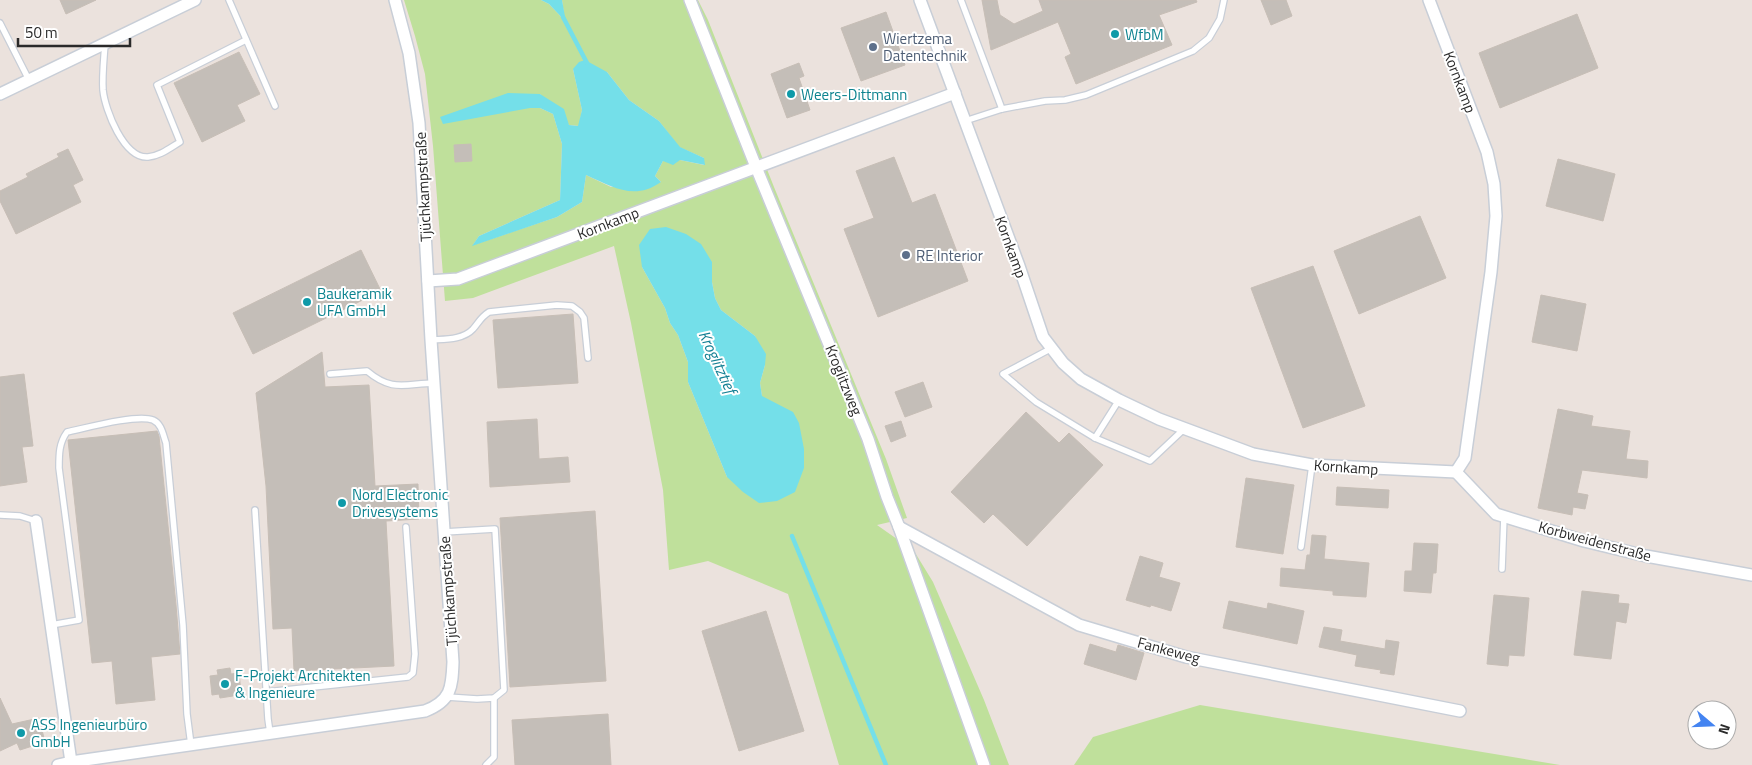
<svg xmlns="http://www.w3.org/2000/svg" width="1752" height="765" font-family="'Titillium Web',sans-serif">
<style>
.green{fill:#bfe09b;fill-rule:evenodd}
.water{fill:#74dfe9}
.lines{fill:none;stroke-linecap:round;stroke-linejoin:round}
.stream{stroke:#74dfe9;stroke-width:4.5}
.building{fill:#c4beb8;stroke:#c7beb6}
.lane-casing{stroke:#c8ced7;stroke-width:8}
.street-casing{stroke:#c8ced7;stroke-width:14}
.lane{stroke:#fff;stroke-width:5.5}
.street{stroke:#fff;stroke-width:11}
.culture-dot{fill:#0f9aa8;stroke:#fff;stroke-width:2}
.service-dot{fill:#5c6f8a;stroke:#fff;stroke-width:2}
.labels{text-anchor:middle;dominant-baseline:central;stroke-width:4;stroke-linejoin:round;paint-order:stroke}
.culture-label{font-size:15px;fill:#0d838f;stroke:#fff;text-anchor:start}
.service-label{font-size:15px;fill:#4e5e75;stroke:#fff;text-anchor:start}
.street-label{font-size:15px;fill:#2a2a2a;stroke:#fff}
.water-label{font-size:16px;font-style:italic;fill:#148094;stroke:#fff}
</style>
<rect width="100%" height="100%" fill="#ebe2dd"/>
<g class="green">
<path d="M404 0H541L549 4 565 21 562 0H698L708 20 774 187 886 459 907 518 877 525 914 551 933 582 984 700 1009 765H839L788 594 708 561 669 570 663 490 631 323 614 246 473 298 445 301 433 146 425 74 415 36ZM573 69 607 72 629 100 659 121 679 147 704 158V165L680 160 663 161 655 176 661 182 611 187 586 175 582 202 557 217 473 245 479 236 560 200 562 144 553 114 540 108H530L540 94 569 125 579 126 582 110ZM712 262V282L715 298 721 310 755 336 765 365 760 383 762 396 727 477 688 382V362L678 335 670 323 665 308 642 267Z"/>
<path d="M1200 705 1560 765H1074L1093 737Z"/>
</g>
<g class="water">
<path d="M541 0H562L566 22 549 4Z"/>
<path d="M585 60 607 72 629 100 659 121 680 147 704 158 705 165 680 160 673 165 663 161 655 176 661 182C634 201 613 187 586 175L582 202 557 217 472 246 479 236 560 200 562 144 553 114 540 108H530L443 124 440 117 508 93 540 94 564 109 569 125 578 126 582 110 573 69 579 62Z"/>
<path d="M666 227 686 234 701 244 712 262V282L715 298 721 310 755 336 766 354 765 365 760 383 762 396 793 412 799 423 804 449V468L795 492 777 501 759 503 743 492 727 477 688 382V362L678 335 670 323 665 308 642 267 639 245 650 229Z"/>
</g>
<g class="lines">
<g class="stream">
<path d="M563 17 587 63"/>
<path d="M792 536 886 765"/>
</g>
</g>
<g class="building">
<path d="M60 0H96L66 14Z"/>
<path d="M982 0H997L1000 15 1014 24 1043 11 1039 0H1196L1197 2 1159 15 1172 45 1076 84 1065 57 1071 54 1058 22 991 50Z"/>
<path d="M1261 0H1286L1292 16 1271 25Z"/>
<path d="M886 12 905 65 861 81 841 28Z"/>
<path d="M1577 14 1598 68 1500 108 1479 53Z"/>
<path d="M239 52 260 94 237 105 245 121 202 142 174 83Z"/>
<path d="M799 63 804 76 799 78 810 110 787 118 771 74Z"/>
<path d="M471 144 472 161 455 162 454 145Z"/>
<path d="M68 149 83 180 73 185 81 202 16 234 0 201V191L28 177 26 174 59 157 57 154Z"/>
<path d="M894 157 912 203 935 194 968 281 878 317 844 229 874 218 856 171Z"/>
<path d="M1558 159 1615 174 1603 221 1546 206Z"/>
<path d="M1420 216 1446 278 1359 314 1334 251Z"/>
<path d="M361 250 381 291 253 354 233 313Z"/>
<path d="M1313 266 1365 406 1303 428 1251 288Z"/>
<path d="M1541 295 1586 304 1577 351 1532 342Z"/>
<path d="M573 314 578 383 498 388 493 320Z"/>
<path d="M322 352 325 387 369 385 375 486 418 484 419 519 386 521 394 666 294 671 292 628 273 629 266 486 256 393Z"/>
<path d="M24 374 33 446 22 447 27 482 0 486V377Z"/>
<path d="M923 382 932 407 905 417 895 392Z"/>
<path d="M1558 409 1593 416 1591 426 1630 431 1626 459 1648 461 1647 478 1582 470 1577 493 1588 495 1585 509 1573 507 1572 515 1538 508Z"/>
<path d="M1026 412 1059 443 1069 433 1103 465 1027 546 993 514 984 523 951 492Z"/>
<path d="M537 419 539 459 568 457 570 482 490 487 487 422Z"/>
<path d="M901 421 906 436 891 442 885 426Z"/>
<path d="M157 431 159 436 176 605 180 654 151 657 155 700 116 704 112 661 92 663 68 440Z"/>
<path d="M1246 478 1294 485 1283 554 1236 547Z"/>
<path d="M1337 487 1389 490 1388 508 1336 505Z"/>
<path d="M595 511 606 681 510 687 500 518Z"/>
<path d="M1312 535 1326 536 1324 559 1369 563 1366 597 1333 595V591L1280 586 1281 568 1305 570 1307 555H1310Z"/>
<path d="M1414 543 1438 544 1436 573H1433L1431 593 1404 591 1405 571H1412Z"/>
<path d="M1140 556 1163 563 1159 577 1180 583 1171 611 1151 605 1150 607 1126 600Z"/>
<path d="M1582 591 1619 595 1618 603 1629 604 1626 623 1616 621 1611 659 1574 655Z"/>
<path d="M1494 595 1529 598 1524 656 1509 655 1508 666 1487 664Z"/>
<path d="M1229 601 1267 609 1268 603 1304 611 1297 644 1223 628Z"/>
<path d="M766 611 804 731 739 751 702 631Z"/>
<path d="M1324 627 1342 630 1340 641 1385 649 1386 640 1399 642 1394 675 1380 673 1381 670 1355 666 1357 655 1319 647Z"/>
<path d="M1090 644 1116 652 1118 645 1144 653 1136 680 1084 664Z"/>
<path d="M230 668 231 674 239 673 241 692 233 693V696L220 698 219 694 212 695 210 676 218 675 217 670Z"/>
<path d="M0 698 12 724 39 718 45 742 20 750 17 743 0 751Z"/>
<path d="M608 714 611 765H515L512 720Z"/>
</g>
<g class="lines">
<g class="lane-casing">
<g id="lane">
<path d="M229 0 275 106"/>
<path d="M961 0 1002 109"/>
<path d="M0 23 29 80"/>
<path d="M105 43C104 59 102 75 103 90 105 110 124 159 148 157 160 156 170 148 180 142L157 85 246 40"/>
<path d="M965 121 1002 109 1045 101 1065 100 1086 95 1193 51 1209 38 1220 19 1224 0"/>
<path d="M431 340C444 339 463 340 473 329 479 322 481 317 489 312L557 305 572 306 580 312 584 318 588 358"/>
<path d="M1052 348 1003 374 1036 402 1095 438 1119 400"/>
<path d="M330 374 367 371C392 392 404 384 434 383"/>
<path d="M1095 438 1150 461 1184 429"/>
<path d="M255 510 268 719 270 733"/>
<path d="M0 515 20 516 36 521"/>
<path d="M444 532 495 529 504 690 494 698 477 699 447 697"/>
<path d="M1301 547 1312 465"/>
<path d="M1502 569 1504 516"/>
<path d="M51 625 79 620 59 468C59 454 59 443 67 432 86 428 136 414 153 420 162 424 163 435 166 443L183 625 187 714 191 745"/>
<path d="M266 692 408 677 413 673 415 654 406 527"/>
<path d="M486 765 494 757V698"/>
</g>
</g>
<g class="street-casing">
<g id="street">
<path d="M690 0 756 167 868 439 887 497 899 527 984 765"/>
<path d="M920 0 1019 266 1043 337 1063 363 1081 379 1119 400 1159 419 1253 454 1312 465 1456 472 1465 458 1491 272 1496 216 1494 184 1487 152 1429 0"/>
<path d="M0 94 195 0"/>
<path d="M428 281 458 279 955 93"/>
<path d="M1456 472 1496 514 1584 541 1646 556 1752 575"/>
<path d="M36 521 71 762"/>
<path d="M899 527 1079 625 1186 657 1460 711"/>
<path d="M58 765 71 762 425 711C451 701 452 688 453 662L431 340 419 123 409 53 395 0"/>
</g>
</g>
<use href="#lane" class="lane"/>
<use href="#street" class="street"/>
</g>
<g class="culture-dot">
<circle cx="1115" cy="34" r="5"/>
<circle cx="791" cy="94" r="5"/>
<circle cx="307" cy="302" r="5"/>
<circle cx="342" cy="503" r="5"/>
<circle cx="225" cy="684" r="5"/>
<circle cx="21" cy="733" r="5"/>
</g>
<g class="service-dot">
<circle cx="873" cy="47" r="5"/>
<circle cx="906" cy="255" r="5"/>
</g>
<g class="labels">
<g class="culture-label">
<text x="1125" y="34">WfbM</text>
<text x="801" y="94">Weers-Dittmann</text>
<text x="317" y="293">Baukeramik<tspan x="317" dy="17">UFA GmbH</tspan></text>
<text x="352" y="494">Nord Electronic<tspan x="352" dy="17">Drivesystems</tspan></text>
<text x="235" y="675">F-Projekt Architekten<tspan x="235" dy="17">&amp; Ingenieure</tspan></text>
<text x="31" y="724">ASS Ingenieurbüro<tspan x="31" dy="17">GmbH</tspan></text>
</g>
<g class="service-label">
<text x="883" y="38">Wiertzema<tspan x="883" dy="17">Datentechnik</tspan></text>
<text x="916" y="255">RE Interior</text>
</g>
<g class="street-label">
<text transform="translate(1460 82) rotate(69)">Kornkamp</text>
<text transform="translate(423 187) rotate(-93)">Tjüchkampstraße</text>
<text transform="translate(608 223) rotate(-21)">Kornkamp</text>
<text transform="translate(1011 247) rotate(70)">Kornkamp</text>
<text transform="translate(844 380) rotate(68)">Kroglitzweg</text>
<text transform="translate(1346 467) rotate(4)">Kornkamp</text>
<text transform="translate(1595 541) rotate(15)">Korbweidenstraße</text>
<text transform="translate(448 591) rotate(-94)">Tjüchkampstraße</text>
<text transform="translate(1169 650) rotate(15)">Fankeweg</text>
</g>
<g class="water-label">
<text transform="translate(718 362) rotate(65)">Kroglitztief</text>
</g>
</g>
<g transform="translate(1712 725) rotate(109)"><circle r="24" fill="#ffffff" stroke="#aaaaaa"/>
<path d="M0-4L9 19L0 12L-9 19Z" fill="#4484f1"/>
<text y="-8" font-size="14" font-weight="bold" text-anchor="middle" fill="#2a2a2a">N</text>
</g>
<path d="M18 38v8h112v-8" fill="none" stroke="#2a2a2a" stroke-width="2.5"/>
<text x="25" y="38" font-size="15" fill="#2a2a2a" stroke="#ffffff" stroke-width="4" paint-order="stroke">50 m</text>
</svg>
